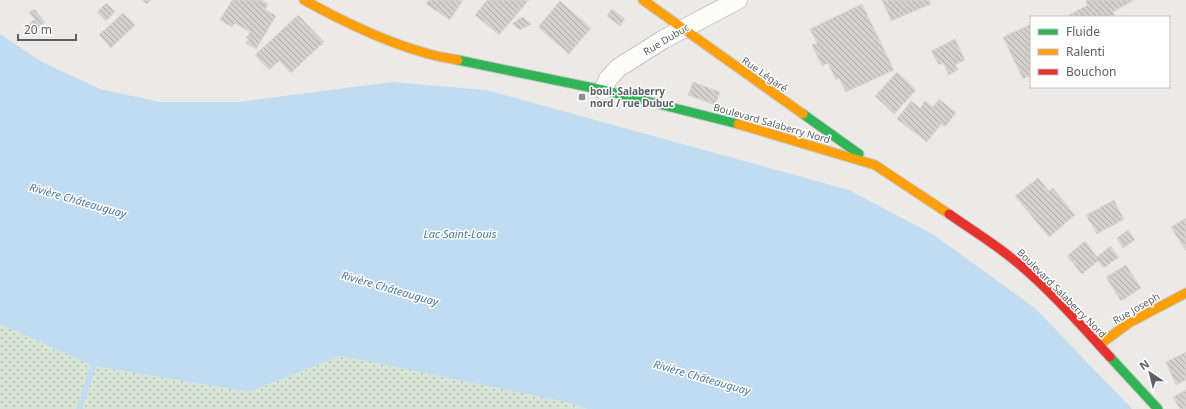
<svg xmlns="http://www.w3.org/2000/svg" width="1186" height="409" font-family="'Noto Sans',sans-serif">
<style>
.park{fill:url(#park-dots)}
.water{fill:#c1dcf0}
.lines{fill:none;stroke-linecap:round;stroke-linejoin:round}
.stream{stroke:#c1dcf0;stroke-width:6}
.building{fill:url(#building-back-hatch);stroke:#dad9d6}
.street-casing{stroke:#c6c6c6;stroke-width:20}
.fast-casing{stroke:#c8c8c8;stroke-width:11}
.slow-casing{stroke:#c8c8c8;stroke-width:11}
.jam-casing{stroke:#c8c8c8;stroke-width:11}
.street{stroke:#fcfcfb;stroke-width:18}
.fast{stroke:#30b455;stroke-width:9}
.slow{stroke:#ff9f0a;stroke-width:9}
.jam{stroke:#e5322d;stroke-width:9}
.poi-dot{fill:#8f9091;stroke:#fff;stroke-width:1.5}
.labels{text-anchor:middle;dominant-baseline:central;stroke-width:3;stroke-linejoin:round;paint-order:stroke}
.street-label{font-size:10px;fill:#5d6063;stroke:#fff}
.poi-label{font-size:10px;font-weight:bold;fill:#5d6063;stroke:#fff;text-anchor:start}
.water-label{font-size:11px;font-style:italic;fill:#4d78a4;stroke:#fff}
</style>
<defs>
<pattern id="park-dots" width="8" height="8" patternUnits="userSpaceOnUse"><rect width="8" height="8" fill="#d6e5d4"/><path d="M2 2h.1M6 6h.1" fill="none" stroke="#b1bdb0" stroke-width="1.8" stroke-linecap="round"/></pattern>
<pattern id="building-back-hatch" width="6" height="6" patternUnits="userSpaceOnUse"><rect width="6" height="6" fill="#d2d1cf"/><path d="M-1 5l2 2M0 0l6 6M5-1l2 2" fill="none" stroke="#aeadac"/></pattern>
</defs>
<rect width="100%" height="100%" fill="#ebeae7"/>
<path class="park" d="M0 324 93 366 248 392 341 356 566 402 587 409H0Z"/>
<path class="water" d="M0 34 42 62 100 89 160 102H239L392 82 486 90 849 190 934 235 1035 308 1132 409H587L566 402 341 356 248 392 93 366 0 324Z"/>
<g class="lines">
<path class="stream" d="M79 409 93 366"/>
</g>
<g class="building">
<path d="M142 0H151L147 4Z"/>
<path d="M232 0H262L268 4 265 9 276 16 256 49 246 43 249 39 246 38 250 32 235 23 232 27 220 20Z"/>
<path d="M429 0H463L450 20 426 4Z"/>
<path d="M487 0H529L499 35 475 15Z"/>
<path d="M882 0H929L931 4 891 21Z"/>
<path d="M1087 0H1134L1113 12 1115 15 1110 17H1070L1069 15 1088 5 1086 1Z"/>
<path d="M560 1 591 28 569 54 538 27Z"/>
<path d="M106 3 115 12 106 21 97 12Z"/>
<path d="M862 4 894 70 846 92 839 78 836 80 828 63 822 66 812 45 817 43 810 29Z"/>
<path d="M34 9 45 22 29 35 24 28 35 19 29 12Z"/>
<path d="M612 9 625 19 620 26 607 16Z"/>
<path d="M123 13 135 25 111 48 99 35Z"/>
<path d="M298 15 324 42 291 73 279 61 269 70 255 55Z"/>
<path d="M522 17 531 24 520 30 512 24Z"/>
<path d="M1031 24V75L1023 79 1003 37Z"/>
<path d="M955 39 965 60 955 65 958 70 949 75 943 63 939 65 931 51Z"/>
<path d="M897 72 916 90 894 114 875 96Z"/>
<path d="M693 82 720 92 715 105 688 95Z"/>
<path d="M939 99 956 113 945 127 941 124 927 142 897 119 911 101 920 108 925 101 933 107Z"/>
<path d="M1038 178 1049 191 1053 188 1075 215 1049 237 1015 196Z"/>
<path d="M1114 200 1124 219 1097 234 1086 215Z"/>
<path d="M1186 218V251L1171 227Z"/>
<path d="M1128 230 1135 240 1123 248 1117 238Z"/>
<path d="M1085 241 1097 257 1110 246 1119 257 1104 268 1098 261 1082 274 1067 256Z"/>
<path d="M1126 265 1141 288 1121 301 1106 277Z"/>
<path d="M1186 352V380L1176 385 1166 362Z"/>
<path d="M1186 390V409H1180L1173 397Z"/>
</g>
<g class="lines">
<g class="street-casing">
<path id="street" d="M603 90 608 79 618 68 664 39 738 0"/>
</g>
<g class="fast-casing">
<g id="fast">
<path d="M458 60 603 90 738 124"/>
<path d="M803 114 859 154"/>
<path d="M1110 357 1158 409"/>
</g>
</g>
<g class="slow-casing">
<g id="slow">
<path d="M304 0C342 21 380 40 422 52 434 56 446 58 458 60"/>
<path d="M643 0 803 114"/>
<path d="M738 124 875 165 949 214"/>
<path d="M1099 345 1129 323 1186 293"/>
</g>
</g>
<g class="jam-casing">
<path id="jam" d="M949 214C969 228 990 241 1009 256 1046 285 1078 322 1110 357"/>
</g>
<use href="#street" class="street"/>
<use href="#fast" class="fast"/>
<use href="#slow" class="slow"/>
<use href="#jam" class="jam"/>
</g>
<rect class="poi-dot" x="578" y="93" width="8" height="8" rx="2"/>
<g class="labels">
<g class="street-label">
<text transform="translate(666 39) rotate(-31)">Rue Dubuc</text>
<text transform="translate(765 74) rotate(35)">Rue Légaré</text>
<text transform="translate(772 123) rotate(16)">Boulevard Salaberry Nord</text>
<text transform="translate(1062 293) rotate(45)">Boulevard Salaberry Nord</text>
<text transform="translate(1136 308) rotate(-30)">Rue Joseph</text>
</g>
<g class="poi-label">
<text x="590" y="91">boul. Salaberry<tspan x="590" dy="12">nord / rue Dubuc</tspan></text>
</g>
<g class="water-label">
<text transform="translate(78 200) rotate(16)">Rivière Châteauguay</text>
<text x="460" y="233">Lac Saint-Louis</text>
<text transform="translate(390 288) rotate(16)">Rivière Châteauguay</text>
<text transform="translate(702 377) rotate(16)">Rivière Châteauguay</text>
</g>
</g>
<rect x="1030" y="16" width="140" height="72" fill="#ffffff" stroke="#bebfc1"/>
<rect x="1038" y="29" width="20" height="6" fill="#30b455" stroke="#bebfc1"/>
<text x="1066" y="36" font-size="12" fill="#5d6063">Fluide</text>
<rect x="1038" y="49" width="20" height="6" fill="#ff9f0a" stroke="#bebfc1"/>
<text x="1066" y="56" font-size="12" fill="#5d6063">Ralenti</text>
<rect x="1038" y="69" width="20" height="6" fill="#e5322d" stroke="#bebfc1"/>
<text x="1066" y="76" font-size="12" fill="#5d6063">Bouchon</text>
<g transform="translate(1150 373) rotate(325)" stroke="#ffffff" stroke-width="3" paint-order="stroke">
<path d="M0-3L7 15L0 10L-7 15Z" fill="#5d6063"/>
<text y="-6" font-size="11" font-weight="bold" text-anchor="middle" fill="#5d6063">N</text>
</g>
<path d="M18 34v6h58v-6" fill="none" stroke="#5d6063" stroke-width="2"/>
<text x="24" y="34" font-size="12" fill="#5d6063" stroke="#ffffff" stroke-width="3" paint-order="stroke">20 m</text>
</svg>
